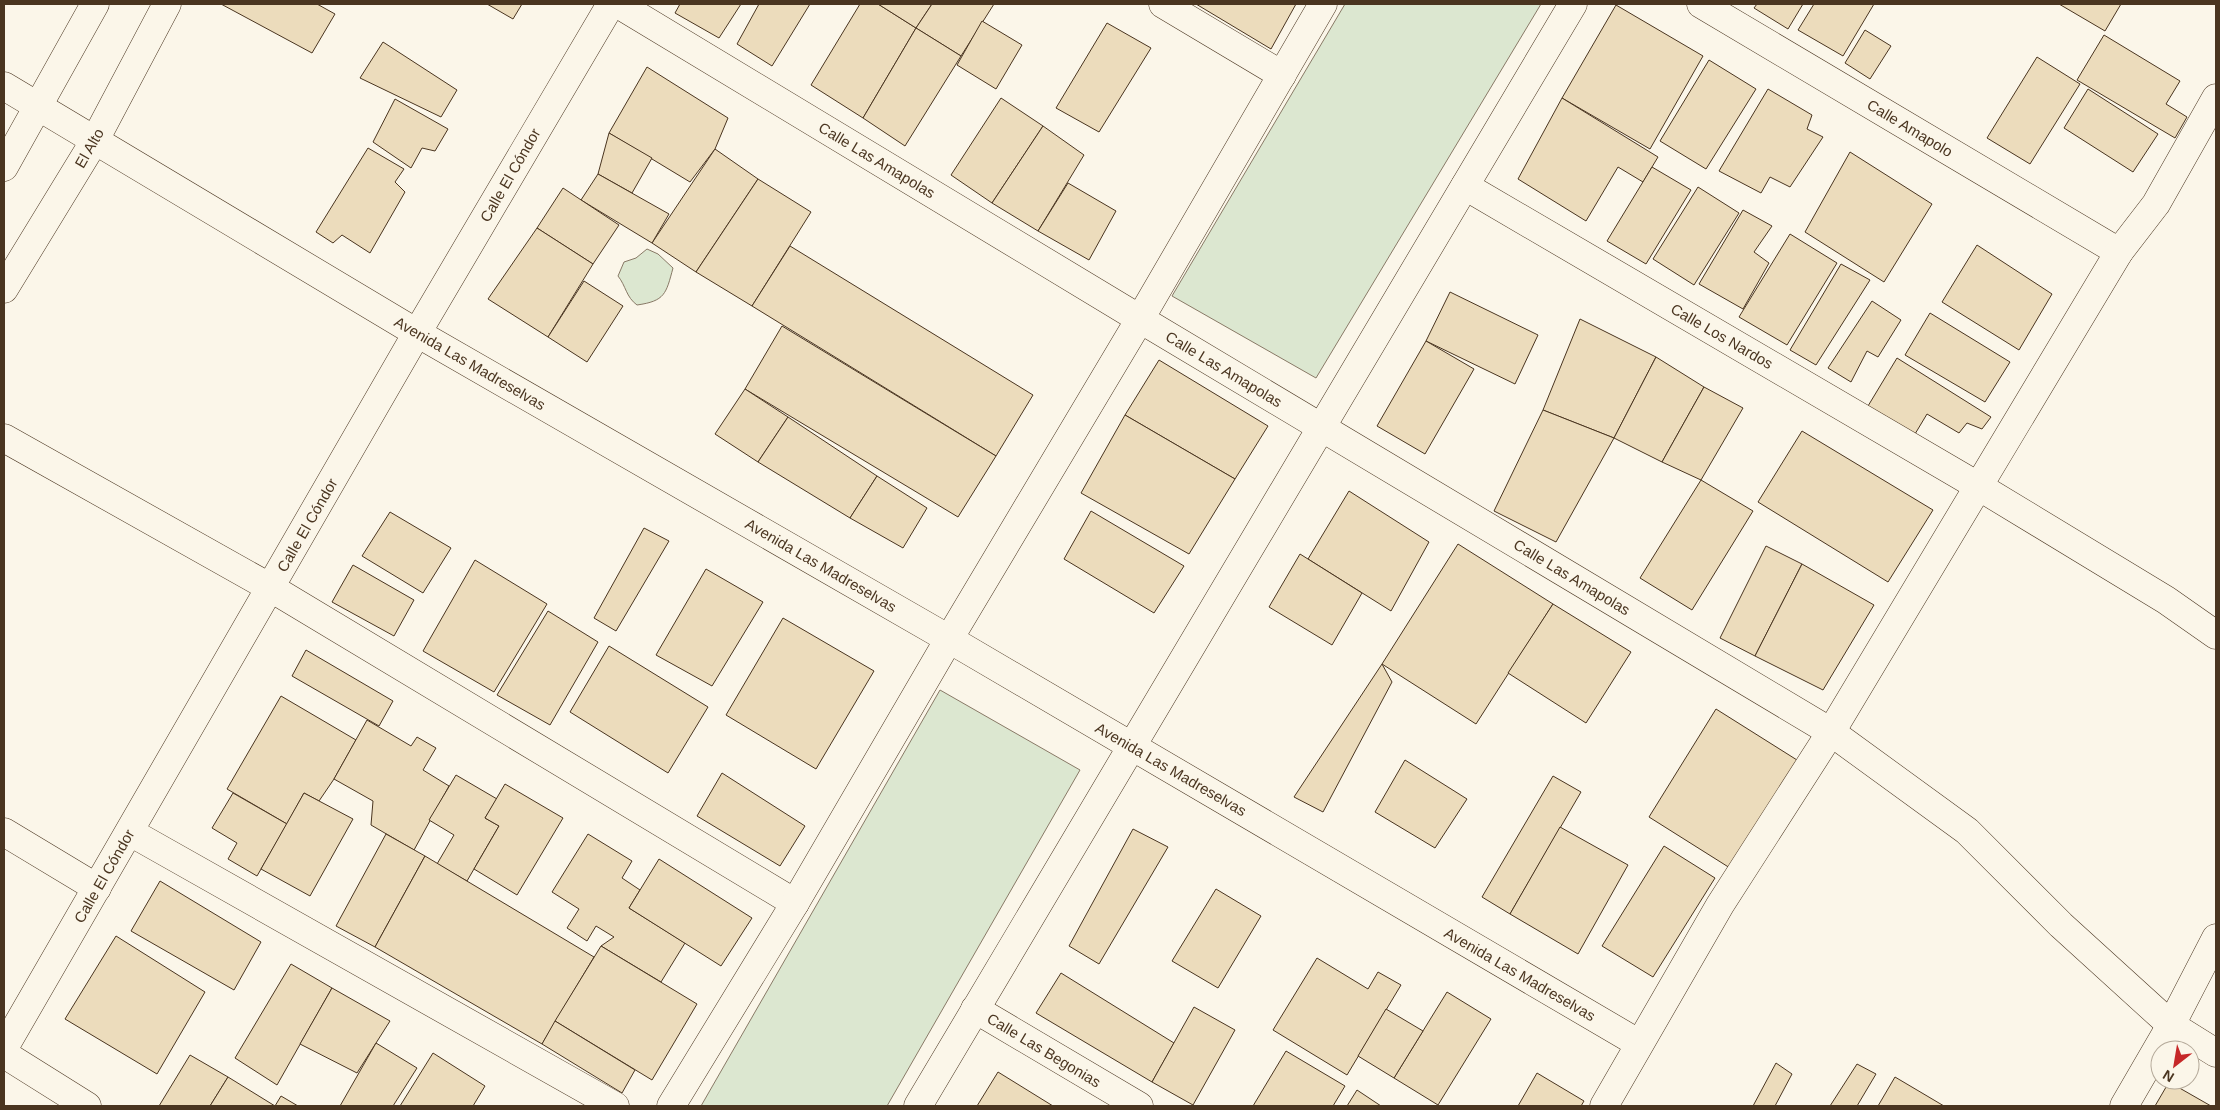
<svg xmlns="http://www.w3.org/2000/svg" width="2220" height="1110" font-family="Arial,sans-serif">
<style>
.green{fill:#dce7d0;stroke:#887966}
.building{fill:#ecdcbc;stroke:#4a3520}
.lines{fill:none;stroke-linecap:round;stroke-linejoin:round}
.street-casing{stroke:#4a3520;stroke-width:29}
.secondary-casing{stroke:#4a3520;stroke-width:29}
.street{stroke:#fbf6e9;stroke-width:28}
.secondary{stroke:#fbf6e9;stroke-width:28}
.labels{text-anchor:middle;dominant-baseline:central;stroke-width:4;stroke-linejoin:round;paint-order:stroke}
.street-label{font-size:15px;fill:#4a3520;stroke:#fbf6e9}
</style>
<rect width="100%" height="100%" fill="#fbf6e9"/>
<g class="green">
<path d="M1345 4H1541L1316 378 1172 296Z"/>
<path d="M647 249 658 254 673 268C666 294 665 301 637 305 626 297 626 286 618 276L624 262 636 258Z"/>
<path d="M940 690 1080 770 887 1106H701Z"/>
</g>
<g class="building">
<path d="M221 4H317L335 14 312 53Z"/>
<path d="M487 4H522L513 19Z"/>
<path d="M680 4H741L719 38 675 13Z"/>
<path d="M759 4H810L772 66 737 44Z"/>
<path d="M860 4H878L916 28 863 118 811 85Z"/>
<path d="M878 4H932L916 28Z"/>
<path d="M932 4H994L961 56 916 28Z"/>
<path d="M1196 4H1296L1271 49Z"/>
<path d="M1757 4H1803L1788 29 1754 8Z"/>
<path d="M1814 4H1874L1843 56 1798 30Z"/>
<path d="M2059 4H2121L2105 31Z"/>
<path d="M1616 5 1703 56 1650 149 1562 98Z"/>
<path d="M982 21 1022 45 996 89 957 65Z"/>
<path d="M1107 23 1151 48 1099 132 1056 108Z"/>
<path d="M916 28 961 56 905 146 863 118Z"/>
<path d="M1865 30 1891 46 1870 79 1845 63Z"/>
<path d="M2104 35 2180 81 2166 104 2187 117 2175 138 2077 80Z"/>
<path d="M383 42 457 90 441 117 360 78Z"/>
<path d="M2037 57 2080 84 2030 164 1987 138Z"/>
<path d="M1709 60 1756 89 1706 169 1660 141Z"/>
<path d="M647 67 728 118 715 149 690 182 609 133Z"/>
<path d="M1768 89 1812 115 1807 129 1823 137 1790 187 1770 177 1761 193 1719 171Z"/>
<path d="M2088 89 2158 134 2133 172 2064 128Z"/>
<path d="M1001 98 1043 126 992 203 951 175Z"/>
<path d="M1562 98 1658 157 1643 182 1618 167 1586 221 1518 179Z"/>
<path d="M395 99 448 129 435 151 422 148 411 168 373 142Z"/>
<path d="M1043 126 1084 155 1038 231 992 203Z"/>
<path d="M609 133 652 158 632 193 598 174Z"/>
<path d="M368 148 404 169 395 182 405 192 370 253 342 235 333 243 316 232Z"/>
<path d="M715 149 758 179 696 272 652 243Z"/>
<path d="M1850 152 1932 204 1884 282 1805 232Z"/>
<path d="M1652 167 1691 190 1646 264 1607 241Z"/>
<path d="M598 174 669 214 652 243 581 200Z"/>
<path d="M758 179 811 212 752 306 696 272Z"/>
<path d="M1068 183 1116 211 1089 260 1038 231Z"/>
<path d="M1698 187 1739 213 1694 285 1653 259Z"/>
<path d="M563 188 619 225 593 264 537 228Z"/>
<path d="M1743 210 1772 226 1754 252 1769 263 1743 309 1699 284Z"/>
<path d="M537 228 593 264 548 337 488 299Z"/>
<path d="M1790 234 1837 263 1787 345 1739 317Z"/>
<path d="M1977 245 2052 294 2019 350 1942 302Z"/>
<path d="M790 246 1033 395 996 456 752 306Z"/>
<path d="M1841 264 1870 280 1816 365 1790 350Z"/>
<path d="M584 281 623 306 587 362 548 337Z"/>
<path d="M1450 292 1538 335 1515 384 1426 341Z"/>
<path d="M1872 301 1901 320 1878 357 1867 351 1851 382 1828 368Z"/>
<path d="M1930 313 2010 362 1985 402 1905 355Z"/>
<path d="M1580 319 1656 357 1614 438 1543 410Z"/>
<path d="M782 326 996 456 958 517 745 389Z"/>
<path d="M1426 341 1474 369 1425 454 1377 426Z"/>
<path d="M1656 357 1704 387 1662 462 1614 438Z"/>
<path d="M1897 358 1991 417 1982 429 1967 423 1959 433 1927 414 1915 434 1868 406Z"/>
<path d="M1159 360 1268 426 1235 479 1125 415Z"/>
<path d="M1704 387 1743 408 1701 480 1662 462Z"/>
<path d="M745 389 788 417 758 462 715 434Z"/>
<path d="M1543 410 1614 438 1556 542 1494 511Z"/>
<path d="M1125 415 1235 479 1189 554 1081 493Z"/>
<path d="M788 417 877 476 850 518 758 462Z"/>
<path d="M1802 431 1933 510 1888 582 1758 502Z"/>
<path d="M877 476 927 508 903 548 850 518Z"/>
<path d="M1701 480 1753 511 1692 610 1640 578Z"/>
<path d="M1349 491 1429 542 1391 611 1308 559Z"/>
<path d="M1091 511 1184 566 1154 613 1064 559Z"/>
<path d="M390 512 451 548 423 593 362 556Z"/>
<path d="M644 528 669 541 616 631 594 618Z"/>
<path d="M1458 544 1553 604 1476 724 1382 664Z"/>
<path d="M1766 546 1802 564 1755 656 1720 638Z"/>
<path d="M1300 554 1362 593 1332 645 1269 607Z"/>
<path d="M475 560 547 604 494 692 423 651Z"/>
<path d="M1802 564 1874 605 1823 690 1755 656Z"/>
<path d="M353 565 414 600 394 636 332 602Z"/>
<path d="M706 569 763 602 712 686 656 655Z"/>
<path d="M1553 604 1631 652 1586 723 1508 673Z"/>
<path d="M548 611 598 642 550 725 497 695Z"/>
<path d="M783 618 874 671 816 769 726 715Z"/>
<path d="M609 646 708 707 668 773 570 712Z"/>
<path d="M306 650 393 701 379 726 292 676Z"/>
<path d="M1382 664 1392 682 1323 812 1294 797Z"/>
<path d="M281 696 356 740 334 779 319 801 304 793 287 824 227 789Z"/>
<path d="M1716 709 1797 760 1730 868 1649 817Z"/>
<path d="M367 720 411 746 417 737 436 748 423 770 449 786 414 850 371 825 373 801 334 779Z"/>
<path d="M1405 760 1467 799 1435 848 1375 812Z"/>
<path d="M722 773 805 826 780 866 697 816Z"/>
<path d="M456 775 497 799 485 818 499 826 467 881 437 864 454 835 429 820Z"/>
<path d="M1553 776 1581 792 1510 914 1482 897Z"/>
<path d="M505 784 563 818 517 895 474 869 499 826 485 818Z"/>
<path d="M233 793 287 824 257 876 228 859 237 843 212 828Z"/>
<path d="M304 793 353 819 310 896 261 869Z"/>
<path d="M1560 827 1628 865 1578 954 1510 914Z"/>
<path d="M1133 829 1168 847 1099 964 1069 946Z"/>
<path d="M386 834 425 856 375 947 336 926Z"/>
<path d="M588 834 632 861 622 878 640 890 629 908 685 943 661 982 601 946 614 937 596 926 587 941 567 928 579 909 552 892Z"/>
<path d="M1664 846 1715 878 1653 977 1602 946Z"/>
<path d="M425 856 594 957 542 1044 375 947Z"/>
<path d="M659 859 752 918 721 966 629 908Z"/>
<path d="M160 881 261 942 234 990 131 931Z"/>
<path d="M1216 889 1261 916 1218 988 1172 961Z"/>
<path d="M116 936 205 992 157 1074 65 1019Z"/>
<path d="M601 946 697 1004 652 1080 555 1021Z"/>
<path d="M1317 958 1368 989 1378 972 1401 985 1347 1075 1273 1030Z"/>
<path d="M291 964 332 988 277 1085 235 1058Z"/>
<path d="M1061 973 1174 1043 1152 1082 1036 1013Z"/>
<path d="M332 988 390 1021 357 1073 300 1044Z"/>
<path d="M1447 992 1491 1019 1438 1105 1394 1078Z"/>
<path d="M1194 1007 1235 1030 1193 1105 1152 1082Z"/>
<path d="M1386 1009 1423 1031 1394 1078 1358 1056Z"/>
<path d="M555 1021 635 1070 622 1093 542 1044Z"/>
<path d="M376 1043 417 1068 393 1106H340Z"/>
<path d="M1286 1051 1345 1086 1333 1106H1253Z"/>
<path d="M433 1053 485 1086 473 1106H400Z"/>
<path d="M190 1055 228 1077 210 1106H159Z"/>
<path d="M1776 1063 1792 1074 1775 1106H1753Z"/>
<path d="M1857 1064 1876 1074 1857 1106H1830Z"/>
<path d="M998 1072 1053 1106H977Z"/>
<path d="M1537 1073 1584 1101 1581 1106H1518Z"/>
<path d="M228 1077 275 1106H210Z"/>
<path d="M1895 1077 1944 1106H1878Z"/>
<path d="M2169 1082 2211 1106H2155Z"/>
<path d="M1357 1090 1381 1106H1347Z"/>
<path d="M281 1096 298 1106H275Z"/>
</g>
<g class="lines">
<g class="street-casing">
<g id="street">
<path d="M618 4 1140 319 1831 732 1967 831 2061 925 2171 1025 2216 1053"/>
<path d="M1163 4 1282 75"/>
<path d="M1701 4 2119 252"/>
<path d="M4 86 417 333 949 639 1638 1043"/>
<path d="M1465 186 1978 486 2166 600 2216 635"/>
<path d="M4 438 271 588 795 903"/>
<path d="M4 832 97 888"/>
<path d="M130 832 615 1106"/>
<path d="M975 1009 1139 1106"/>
<path d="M4 1048 417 333 611 4"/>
<path d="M4 1054 87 1106"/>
<path d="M671 1106 795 903 949 639 1140 319 1323 4"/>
<path d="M918 1106 1573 4"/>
<path d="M1604 1106 1720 905 1831 732 2119 252 2156 204 2216 98"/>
<path d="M2124 1106 2171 1025 2216 938"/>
</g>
</g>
<g class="secondary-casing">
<g id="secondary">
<path d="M4 167 95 4"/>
<path d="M4 289 95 140 167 4"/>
</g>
</g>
<use href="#street" class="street"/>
<use href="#secondary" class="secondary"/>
</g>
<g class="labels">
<g class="street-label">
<text transform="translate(1910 128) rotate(31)">Calle Amapolo</text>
<text transform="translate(89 148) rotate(-60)">El Alto</text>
<text transform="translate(877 160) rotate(31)">Calle Las Amapolas</text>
<text transform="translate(510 175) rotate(-60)">Calle El Cóndor</text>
<text transform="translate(1722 336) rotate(30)">Calle Los Nardos</text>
<text transform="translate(470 363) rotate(30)">Avenida Las Madreselvas</text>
<text transform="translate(1224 369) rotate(31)">Calle Las Amapolas</text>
<text transform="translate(307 525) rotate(-60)">Calle El Cóndor</text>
<text transform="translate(821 565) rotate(30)">Avenida Las Madreselvas</text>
<text transform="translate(1572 577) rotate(31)">Calle Las Amapolas</text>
<text transform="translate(1171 769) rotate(30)">Avenida Las Madreselvas</text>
<text transform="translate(104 876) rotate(-60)">Calle El Cóndor</text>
<text transform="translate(1520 974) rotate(30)">Avenida Las Madreselvas</text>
<text transform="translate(1044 1050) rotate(31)">Calle Las Begonias</text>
</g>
</g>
<rect width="2220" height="1110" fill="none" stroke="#4a3520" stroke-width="10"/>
<g transform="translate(2175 1065) rotate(211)"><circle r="24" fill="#fbf6e9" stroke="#b4a999"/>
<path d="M0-4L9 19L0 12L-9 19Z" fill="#c62828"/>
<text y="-8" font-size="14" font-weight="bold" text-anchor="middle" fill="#4a3520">N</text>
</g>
</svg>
